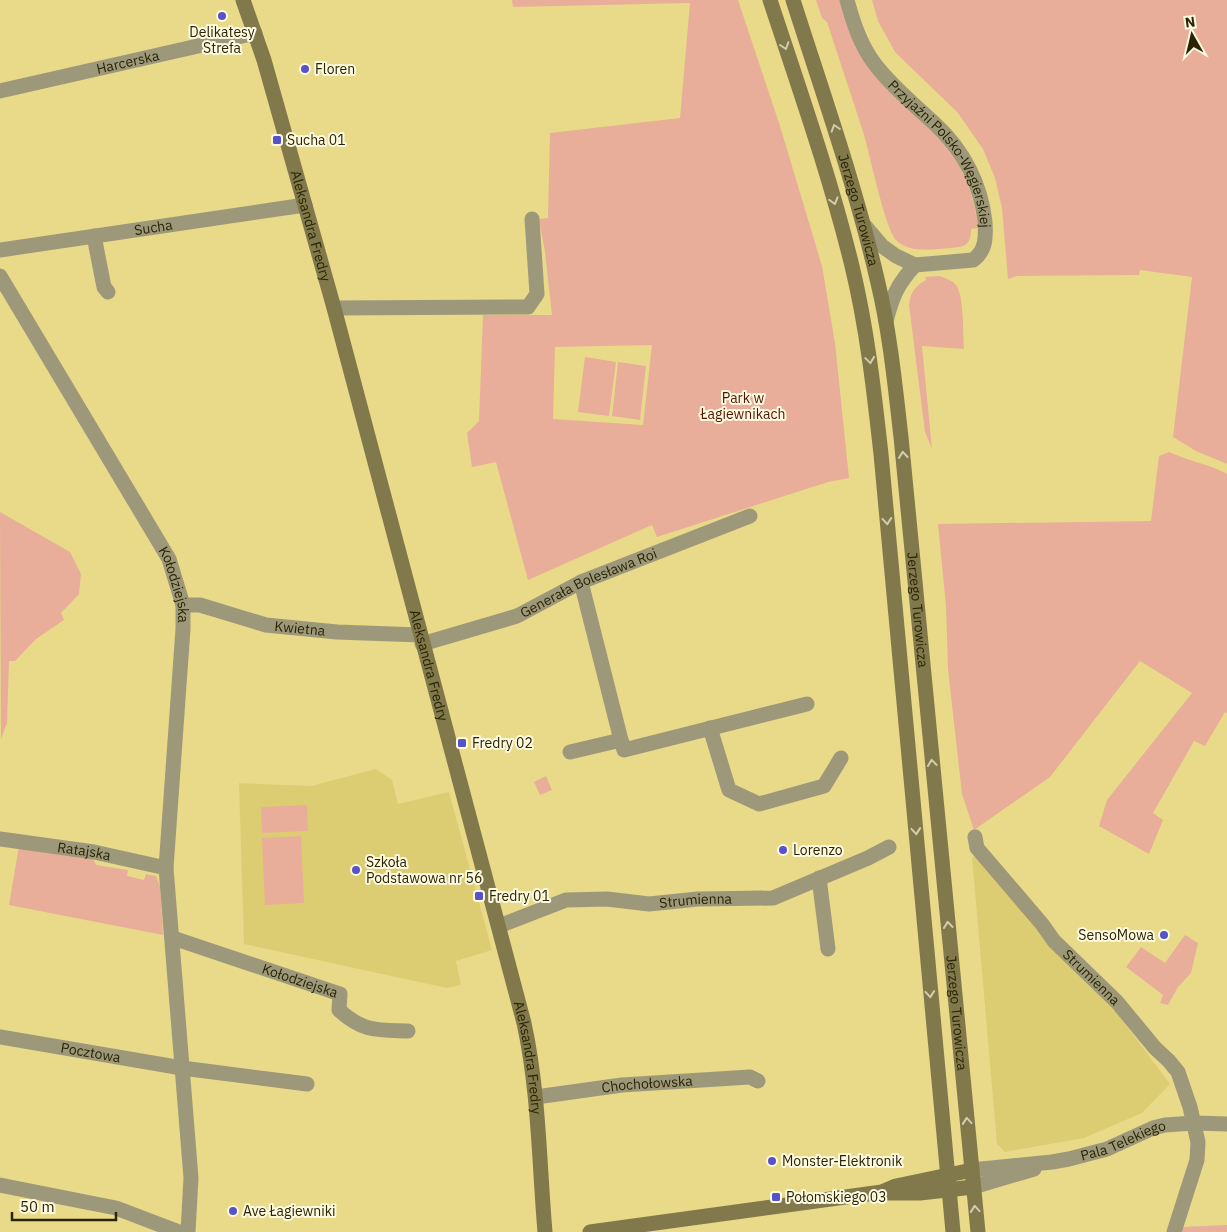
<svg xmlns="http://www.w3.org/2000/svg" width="1227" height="1232" font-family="'IBM Plex Sans',sans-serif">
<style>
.built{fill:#ddcd72}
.green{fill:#e8ae9a;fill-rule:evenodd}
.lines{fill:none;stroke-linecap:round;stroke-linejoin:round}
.street{stroke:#9e987b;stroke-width:15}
.secondary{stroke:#81794c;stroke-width:15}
.oneway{stroke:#d2cdae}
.poi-dot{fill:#5652ca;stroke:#fefae2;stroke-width:2}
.labels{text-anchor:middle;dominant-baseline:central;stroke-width:4;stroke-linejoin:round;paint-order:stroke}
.poi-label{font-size:14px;fill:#2a2402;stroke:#fefae2;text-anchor:start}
.street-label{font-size:14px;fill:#2a2402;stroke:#fefae2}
.park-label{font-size:14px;fill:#531300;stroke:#fefae2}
</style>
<rect width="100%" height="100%" fill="#e8da88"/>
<g class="built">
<path d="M376 769 392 780 398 804 449 792 492 950 456 961 461 985 447 988 244 944 239 783 311 786Z"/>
<path d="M977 856 1114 1009 1170 1084 1142 1113 1084 1138 1005 1152 997 1144 972 857Z"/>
</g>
<g class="green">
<path d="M512 0H738L780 126 822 266 835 343 849 478 828 482 657 537 652 525 528 580 496 462 472 467 467 433 479 421 483 315H552L545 252 539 219 548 218 550 133 680 118 690 3 513 7ZM652 345 643 425 553 419 555 347Z"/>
<path d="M816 0H840C847 27 856 53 874 75 891 96 913 112 932 130 960 156 974 191 978 228L971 229C971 245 965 247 951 248 934 249 910 254 896 240 885 228 870 155 864 135 852 97 839 59 827 22L822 18Z"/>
<path d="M872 0H1227V464L1196 451 1173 437 1192 277 1140 270 1139 275 1017 276 1008 279 1002 208 995 178 983 149 958 113 895 52 878 21Z"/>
<path d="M939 276C945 278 952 280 956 285 964 295 963 335 964 349L922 346 932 449 925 432 909 305C910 293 915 286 926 280L925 277Z"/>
<path d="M585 357 616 362 609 416 578 412Z"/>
<path d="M618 362 646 366 640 420 612 416Z"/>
<path d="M1169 452C1188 461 1209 464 1227 474V713L1225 712 1205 746 1194 741 1153 813 1163 820 1149 854 1099 826 1107 800 1192 693 1140 661 1050 777 974 830 962 794 948 669 946 606 938 524 1151 521 1159 456Z"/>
<path d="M0 512 70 552 81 574 79 594 61 613 64 620 36 639 15 661H9L7 723 1 739Z"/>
<path d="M546 776 552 790 540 795 534 782Z"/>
<path d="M307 805 308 831 262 833 261 807Z"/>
<path d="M301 836 304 903 265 905 262 838Z"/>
<path d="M19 846 92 857 96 865 128 870 127 876 144 880 146 874 156 876 160 886 163 935 9 905Z"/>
<path d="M1185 935 1198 943 1191 973 1178 987 1168 1005 1160 1003 1163 995 1126 967 1141 947 1165 963Z"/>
<path d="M1227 1225V1232H1181L1182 1227Z"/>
</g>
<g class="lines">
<g class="street">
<path id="s1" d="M847 0C853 22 860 44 874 63 892 87 915 105 936 125 964 151 981 185 985 222 986 237 986 251 973 260L915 265 896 256 882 246 864 225"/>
<path id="s2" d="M0 91 255 33"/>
<path d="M94 236 104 287 108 292"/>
<path id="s3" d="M0 250 305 205"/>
<path id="s4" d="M0 276 169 559 183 605V629L166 868 191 1178 188 1232"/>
<path d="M334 308 528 307 537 294 532 219"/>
<path d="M886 321C893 295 897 285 915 265"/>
<path d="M581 582 621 740"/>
<path id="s5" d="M183 605H200L266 625 337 632 420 635"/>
<path id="s6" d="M422 644 517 616 581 582 750 516"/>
<path d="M710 728 729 790 759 804 824 786 841 758"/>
<path d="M570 752 621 740 624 750 807 704"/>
<path id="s7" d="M975 837 977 848 1042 924 1054 941 1117 1002 1155 1048 1169 1061 1178 1072 1190 1107 1198 1142 1197 1160 1174 1232"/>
<path id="s8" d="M0 839 94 852 166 868"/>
<path d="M819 878 828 949"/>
<path id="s9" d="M499 926 566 900 607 899 649 904 698 899 773 898 868 858 889 847"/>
<path id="s10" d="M173 938 340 994 339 1010C363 1032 377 1030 408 1031"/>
<path id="s11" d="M0 1037 182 1068 307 1084"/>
<path id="s12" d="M536 1097 622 1085 750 1077 758 1081"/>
<path id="s13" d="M972 1170 1052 1162 1069 1159 1107 1149 1153 1128 1165 1125 1194 1123 1227 1124"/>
<path d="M0 1185 116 1208 179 1232"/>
<path d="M973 1187 1034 1169"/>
</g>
<g class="secondary">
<path id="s14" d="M243 0 264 60 334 308 524 1023C539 1092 539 1162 545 1232"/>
<path d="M770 0C799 88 830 176 852 266 867 328 874 391 881 454L953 1232"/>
<path id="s15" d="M793 0C823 94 856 187 878 283 890 333 895 385 901 437L978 1232"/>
<path d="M888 1193H920L973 1187"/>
<path d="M590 1232 882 1192 896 1186 972 1170"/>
</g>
</g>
<defs><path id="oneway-chevron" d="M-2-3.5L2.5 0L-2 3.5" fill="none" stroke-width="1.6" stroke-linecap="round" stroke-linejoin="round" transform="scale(1.25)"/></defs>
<g class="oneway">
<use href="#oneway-chevron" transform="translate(785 46) rotate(72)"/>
<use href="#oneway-chevron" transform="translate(835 128) rotate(-108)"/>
<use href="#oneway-chevron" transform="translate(834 201) rotate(74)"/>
<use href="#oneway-chevron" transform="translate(870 360) rotate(82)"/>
<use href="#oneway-chevron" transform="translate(903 455) rotate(-96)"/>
<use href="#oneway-chevron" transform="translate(887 521) rotate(85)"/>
<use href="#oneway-chevron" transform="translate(932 763) rotate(-96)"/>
<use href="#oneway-chevron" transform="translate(916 831) rotate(85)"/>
<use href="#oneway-chevron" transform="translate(948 925) rotate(-96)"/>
<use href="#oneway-chevron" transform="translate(930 994) rotate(85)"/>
<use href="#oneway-chevron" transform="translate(967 1121) rotate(-95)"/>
<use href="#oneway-chevron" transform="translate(975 1209) rotate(-95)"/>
</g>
<g class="poi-dot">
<circle cx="222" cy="16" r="5"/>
<circle cx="305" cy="69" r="5"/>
<rect x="272" y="135" width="10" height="10" rx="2.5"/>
<rect x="457" y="738" width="10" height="10" rx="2.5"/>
<circle cx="783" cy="850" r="5"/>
<circle cx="356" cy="870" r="5"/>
<rect x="474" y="891" width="10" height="10" rx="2.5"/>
<circle cx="1164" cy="935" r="5"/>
<circle cx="772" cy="1161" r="5"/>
<rect x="771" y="1192" width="10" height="10" rx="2.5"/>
<circle cx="233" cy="1211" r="5"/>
</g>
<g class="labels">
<g class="poi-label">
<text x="222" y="32" text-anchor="middle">Delikatesy<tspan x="222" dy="16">Strefa</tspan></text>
<text x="315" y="69">Floren</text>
<text x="287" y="140">Sucha 01</text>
<text x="472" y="743">Fredry 02</text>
<text x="793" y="850">Lorenzo</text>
<text x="366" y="862">Szkoła<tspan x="366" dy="16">Podstawowa nr 56</tspan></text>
<text x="489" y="896">Fredry 01</text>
<text x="1154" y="935" text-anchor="end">SensoMowa</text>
<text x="782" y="1161">Monster-Elektronik</text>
<text x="786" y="1197">Połomskiego 03</text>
<text x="243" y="1211">Ave Łagiewniki</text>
</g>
<g class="street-label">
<text stroke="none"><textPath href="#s2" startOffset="131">Harcerska</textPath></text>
<text stroke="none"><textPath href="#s1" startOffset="184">Przyjaźni Polsko-Węgierskiej</textPath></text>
<text stroke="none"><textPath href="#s15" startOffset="220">Jerzego Turowicza</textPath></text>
<text stroke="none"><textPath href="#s14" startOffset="236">Aleksandra Fredry</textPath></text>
<text stroke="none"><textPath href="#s3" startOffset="155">Sucha</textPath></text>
<text stroke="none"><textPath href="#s6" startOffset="178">Generała Bolesława Roi</textPath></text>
<text stroke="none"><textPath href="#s4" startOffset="356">Kołodziejska</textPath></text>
<text stroke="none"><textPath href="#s15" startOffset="625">Jerzego Turowicza</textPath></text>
<text stroke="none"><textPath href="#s5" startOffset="120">Kwietna</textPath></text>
<text stroke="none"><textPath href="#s14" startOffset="691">Aleksandra Fredry</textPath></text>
<text stroke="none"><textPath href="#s8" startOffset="85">Ratajska</textPath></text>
<text stroke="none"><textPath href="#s9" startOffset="202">Strumienna</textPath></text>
<text stroke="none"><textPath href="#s7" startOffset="184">Strumienna</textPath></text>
<text stroke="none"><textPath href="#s10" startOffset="134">Kołodziejska</textPath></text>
<text stroke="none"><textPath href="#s15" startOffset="1030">Jerzego Turowicza</textPath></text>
<text stroke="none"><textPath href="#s11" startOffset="92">Pocztowa</textPath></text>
<text stroke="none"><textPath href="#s14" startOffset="1096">Aleksandra Fredry</textPath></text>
<text stroke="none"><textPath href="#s12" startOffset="112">Chochołowska</textPath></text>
<text stroke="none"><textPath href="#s13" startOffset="155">Pala Telekiego</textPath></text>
</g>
<g class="park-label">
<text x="743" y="398">Park w<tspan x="743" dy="16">Łagiewnikach</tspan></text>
</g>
</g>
<g transform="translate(1192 35) rotate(352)" stroke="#fefae2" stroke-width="4" paint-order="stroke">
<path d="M0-4L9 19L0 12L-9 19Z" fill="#2a2402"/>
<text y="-8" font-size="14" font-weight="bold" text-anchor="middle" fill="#2a2402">N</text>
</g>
<path d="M12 1212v8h104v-8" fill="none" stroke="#2a2402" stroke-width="2.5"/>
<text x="20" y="1212" font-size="15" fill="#2a2402" stroke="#fefae2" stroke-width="4" paint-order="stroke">50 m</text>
</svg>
